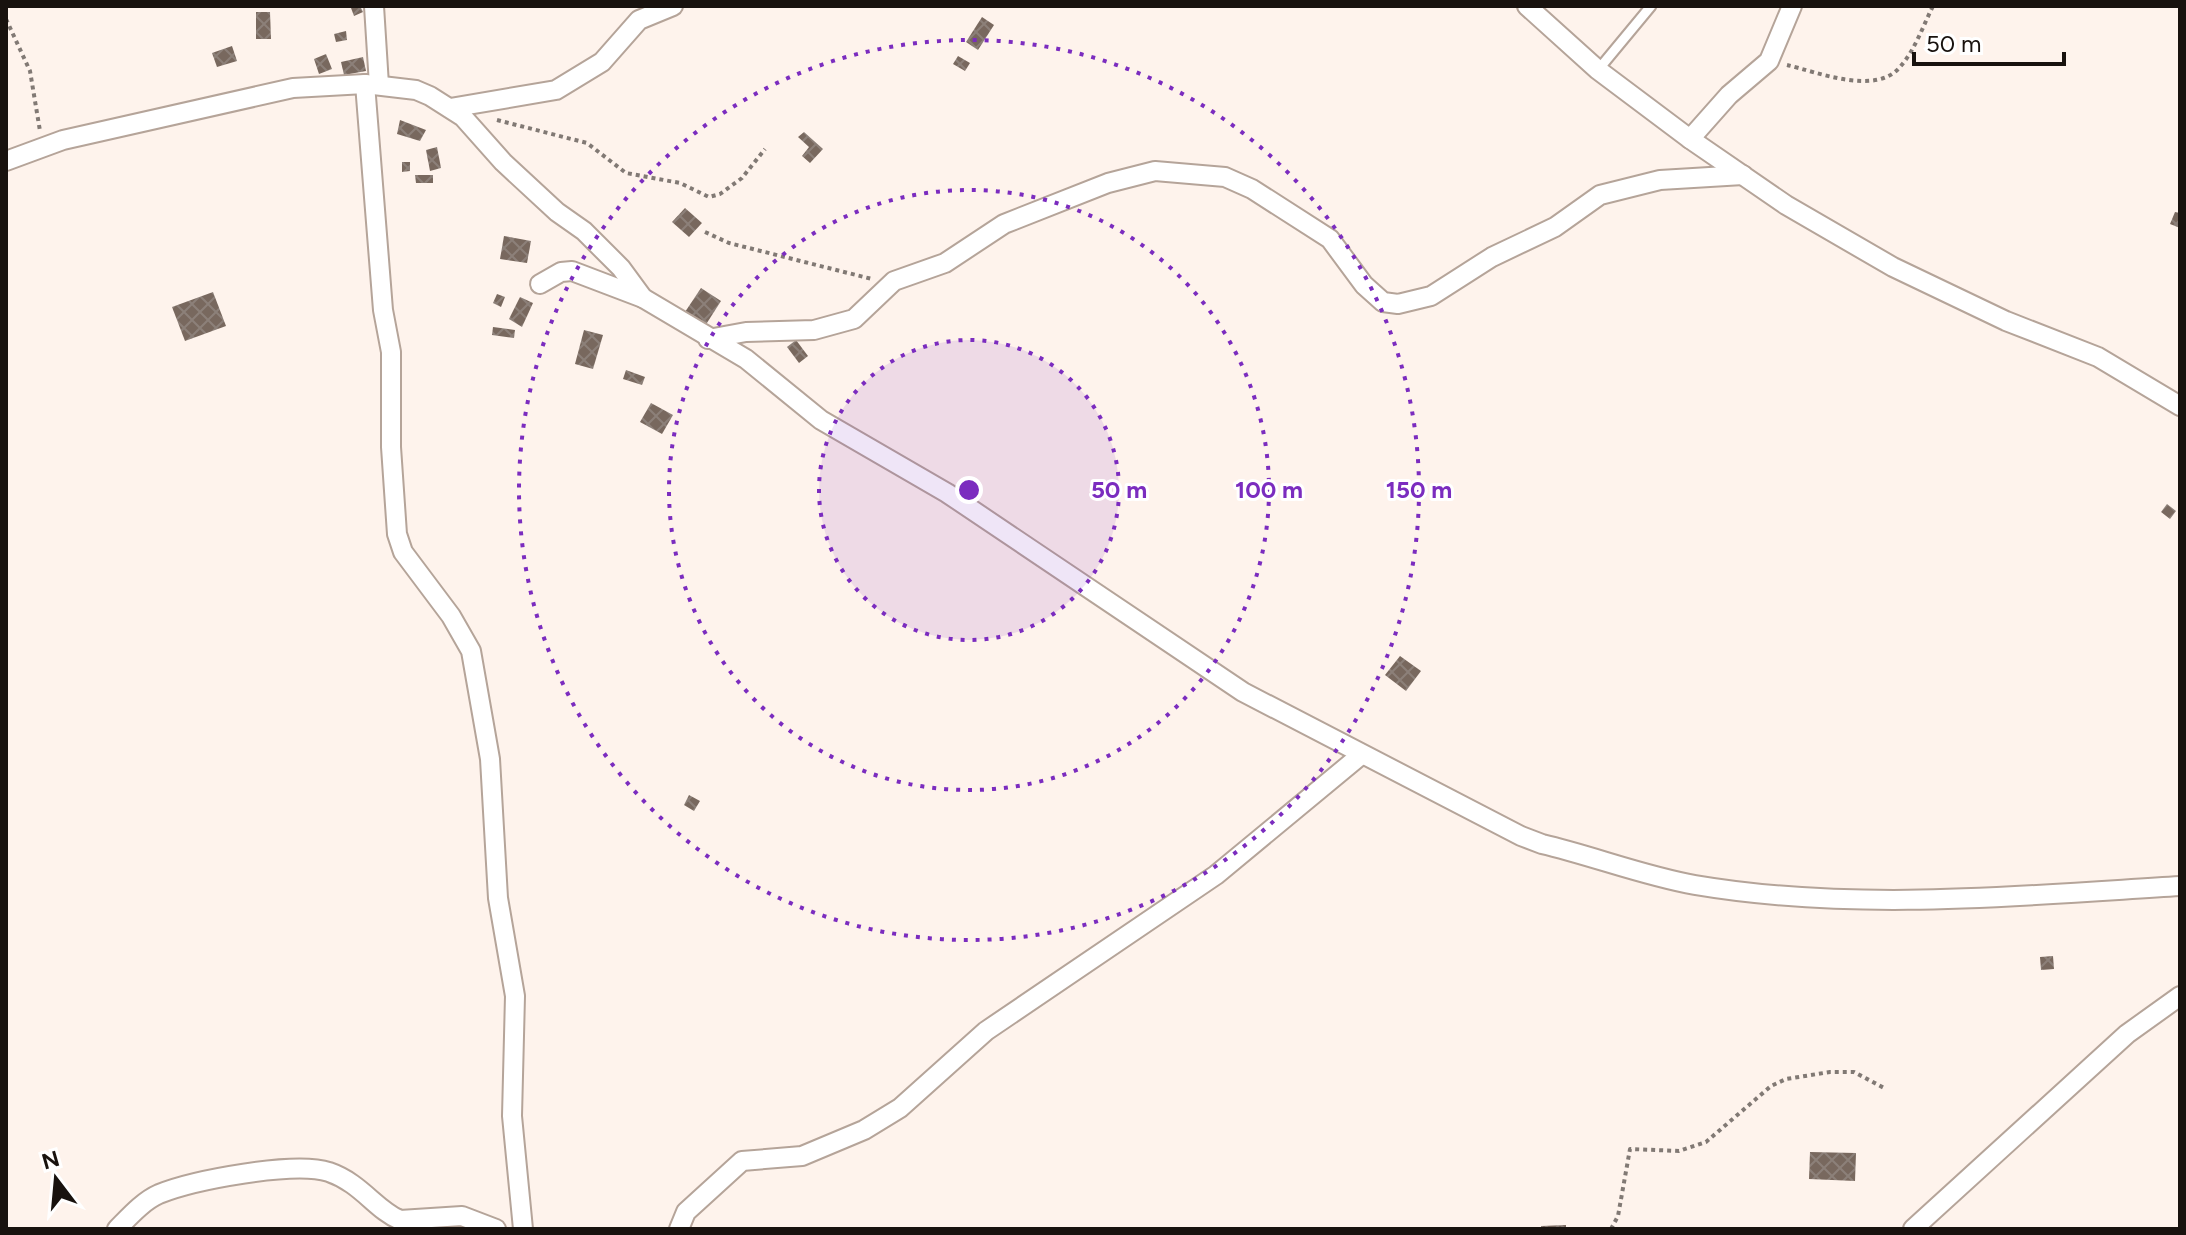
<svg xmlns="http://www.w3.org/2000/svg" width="2186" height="1235" font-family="Figtree,sans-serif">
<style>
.building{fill:url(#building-cross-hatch)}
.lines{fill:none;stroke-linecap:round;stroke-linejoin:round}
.lane-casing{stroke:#b5a499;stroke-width:13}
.street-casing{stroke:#b5a499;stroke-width:22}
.path{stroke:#817974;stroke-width:4;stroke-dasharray:4 4;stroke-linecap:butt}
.lane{stroke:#fff;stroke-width:9}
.street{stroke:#fff;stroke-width:18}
.ring{fill:none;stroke:#7b2cbf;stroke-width:4;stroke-dasharray:4 8}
.centre{fill:#7b2cbf;stroke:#fff;stroke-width:4}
.ring-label{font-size:24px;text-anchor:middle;font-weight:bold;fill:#7b2cbf;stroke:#fff;stroke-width:6;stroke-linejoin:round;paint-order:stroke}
</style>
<defs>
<pattern id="building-cross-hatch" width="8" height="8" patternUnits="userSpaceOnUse" patternTransform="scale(2)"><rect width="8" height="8" fill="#78685e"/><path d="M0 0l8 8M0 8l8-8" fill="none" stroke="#8c8079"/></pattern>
</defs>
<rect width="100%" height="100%" fill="#fef3ec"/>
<g class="building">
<path d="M360 6 363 12 354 16 351 8Z"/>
<path d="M256 12H270L271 39H256Z"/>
<path d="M982 17 994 25 978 50 966 42Z"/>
<path d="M346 31 347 40 336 42 334 34Z"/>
<path d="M232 46 237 61 217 67 212 53Z"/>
<path d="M326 54 332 69 319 74 314 59Z"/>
<path d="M958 56 970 63 965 71 953 64Z"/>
<path d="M363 57 366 71 344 75 341 62Z"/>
<path d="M400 120 426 130 420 141 397 134Z"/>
<path d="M804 132 823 149 810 163 802 156 809 147 798 137Z"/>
<path d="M437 147 441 168 430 171 426 150Z"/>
<path d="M402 162H410V171L402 172Z"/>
<path d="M415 175H433V183H416Z"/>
<path d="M685 208 702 223 689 237 672 222Z"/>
<path d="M2175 212 2180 213V228L2170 224Z"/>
<path d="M504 236 531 241 527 263 500 259Z"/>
<path d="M701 288 721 301 705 326 685 312Z"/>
<path d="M213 292 226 326 185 341 172 307Z"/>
<path d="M497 294 505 297 501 307 493 303Z"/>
<path d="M520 297 533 303 522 327 509 319Z"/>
<path d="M493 327 515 330 514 338 492 335Z"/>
<path d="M584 330 603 335 593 369 575 364Z"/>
<path d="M796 340 808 356 799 363 787 347Z"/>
<path d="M626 370 645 377 642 385 623 379Z"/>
<path d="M651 403 673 415 662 434 640 422Z"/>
<path d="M2167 504 2176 511 2170 519 2161 512Z"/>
<path d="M1400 656 1421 671 1406 691 1385 675Z"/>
<path d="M689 795 700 801 694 811 684 805Z"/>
<path d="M2053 956 2054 969 2041 970 2040 957Z"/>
<path d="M1810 1152 1856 1153 1855 1181 1809 1179Z"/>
<path d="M1566 1225V1229H1541V1226Z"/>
</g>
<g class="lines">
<g class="lane-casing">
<path id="lane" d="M1598 70 1651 6"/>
</g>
<g class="street-casing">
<g id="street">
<path d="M374 6 379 85"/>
<path d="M1527 6 1598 70 1690 139 1786 205 1893 267 2006 321 2098 357 2180 406"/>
<path d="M365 84 383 310 391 352V447L397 534 403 552 451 616 471 651 490 759 498 898 515 996 512 1116 523 1229"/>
<path d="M450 108 556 90 602 62 639 20 673 6"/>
<path d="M1690 139 1729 95 1769 61 1792 6"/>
<path d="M6 161 63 140 293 88 365 84 416 90 430 96 463 117 503 162 557 212 584 231 621 268 643 298 746 359 821 420 947 493 1243 692 1521 836 1542 844C1593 856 1644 876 1695 885 1854 912 2019 896 2180 886"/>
<path d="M540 284 561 272 572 271 643 298"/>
<path d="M708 339 746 332 814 330 854 319 894 281 945 263 1004 224 1108 183 1155 171 1225 177 1252 189 1330 239 1364 285 1383 302 1398 304 1431 296 1492 257 1555 227 1600 195 1660 180 1743 175"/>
<path d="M117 1229C129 1217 143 1201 159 1194 194 1180 294 1161 329 1172 361 1183 376 1210 400 1220L462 1216 496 1229"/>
<path d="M679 1229 686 1212 742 1161 802 1156 864 1130 900 1108 986 1031 1216 875 1361 755"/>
<path d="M1913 1229 2127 1034 2180 996"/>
</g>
</g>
<g class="path">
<path d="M6 19 30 71 40 131"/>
<path d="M1787 65C1817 72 1876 96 1900 67 1915 50 1923 26 1933 6"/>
<path d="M497 120 587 143 626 173 680 183 709 197 720 194 742 178 765 149"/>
<path d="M705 232 729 243 872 279"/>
<path d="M1611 1229 1618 1216 1630 1149 1679 1151 1706 1142 1771 1086 1786 1079 1830 1072H1854L1886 1089"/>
</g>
<use href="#lane" class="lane"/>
<use href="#street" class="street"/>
</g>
<circle cx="969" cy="490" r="150" fill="#7b2cbf" fill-opacity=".12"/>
<g class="ring">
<circle cx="969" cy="490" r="150"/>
<circle cx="969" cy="490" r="300"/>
<circle cx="969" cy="490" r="450"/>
</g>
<circle cx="969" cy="490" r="12" class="centre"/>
<g class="ring-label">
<text x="1119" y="498">50 m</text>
<text x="1269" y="498">100 m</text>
<text x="1419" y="498">150 m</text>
</g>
<rect width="2186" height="1235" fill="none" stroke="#18120e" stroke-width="16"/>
<g transform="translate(56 1179) rotate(344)" stroke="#ffffff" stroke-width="6" paint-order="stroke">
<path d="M0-6L14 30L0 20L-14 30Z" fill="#18120e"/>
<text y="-12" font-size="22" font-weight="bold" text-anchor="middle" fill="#18120e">N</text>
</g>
<path d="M1914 52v12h150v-12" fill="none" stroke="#18120e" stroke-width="4"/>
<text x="1926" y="52" font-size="24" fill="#18120e" stroke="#ffffff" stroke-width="6" paint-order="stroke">50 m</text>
</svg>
